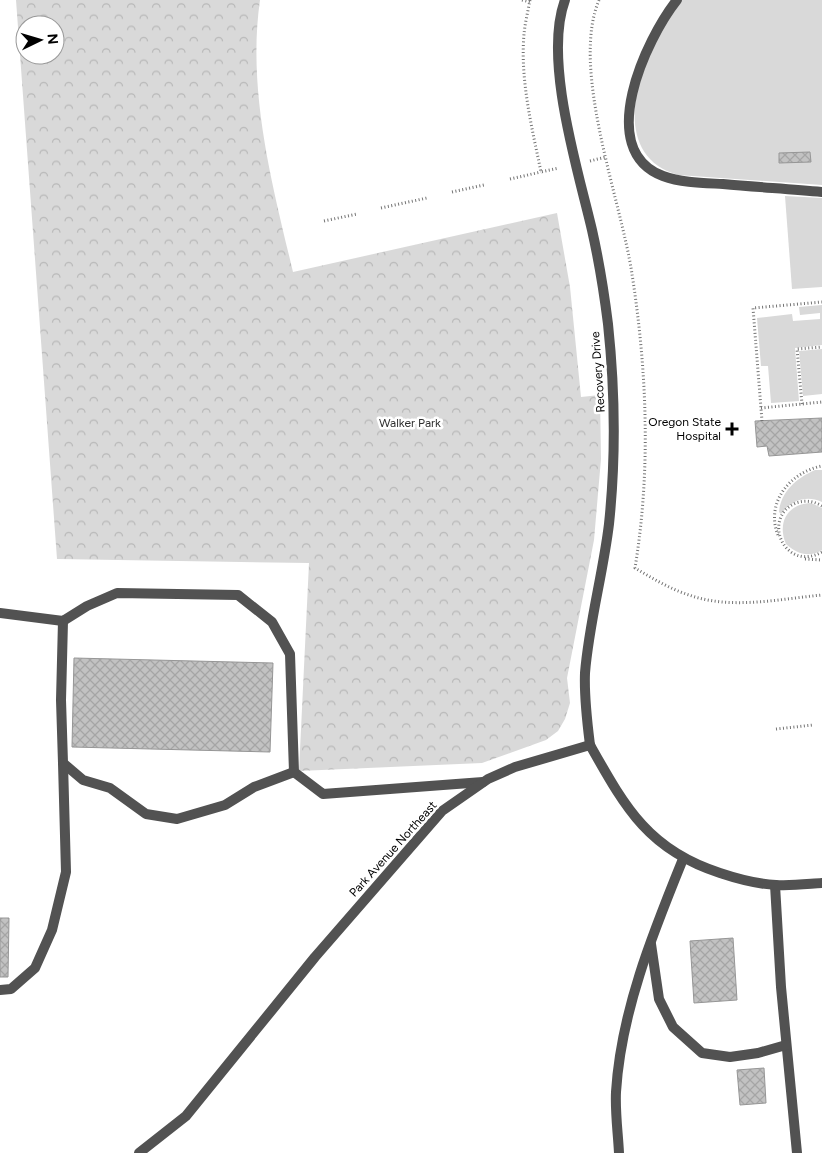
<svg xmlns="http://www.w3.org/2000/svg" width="822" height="1153" font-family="Figtree,sans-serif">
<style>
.grass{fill:#d9d9d9}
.park{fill:url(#park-crowns);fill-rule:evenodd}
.building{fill:url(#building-cross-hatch);stroke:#969696}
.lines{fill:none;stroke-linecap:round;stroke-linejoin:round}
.path{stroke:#747474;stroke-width:3;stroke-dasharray:1 2.5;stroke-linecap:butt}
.lane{stroke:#525252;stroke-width:10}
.street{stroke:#525252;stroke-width:10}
.poi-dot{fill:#000;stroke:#fff;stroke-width:2}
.labels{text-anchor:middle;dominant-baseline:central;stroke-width:5;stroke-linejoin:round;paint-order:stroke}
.street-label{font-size:12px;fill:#000;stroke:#fff}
.poi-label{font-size:12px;fill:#000;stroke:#fff;text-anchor:end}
.park-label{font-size:12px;fill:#303030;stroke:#fff}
</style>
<defs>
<pattern id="park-crowns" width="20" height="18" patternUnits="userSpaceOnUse" patternTransform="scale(1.25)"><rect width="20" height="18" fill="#d9d9d9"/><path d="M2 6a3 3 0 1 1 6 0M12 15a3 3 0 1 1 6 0" fill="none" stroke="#b8b8b8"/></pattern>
<pattern id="building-cross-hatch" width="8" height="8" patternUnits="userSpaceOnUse" patternTransform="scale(1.25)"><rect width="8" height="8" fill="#c2c2c2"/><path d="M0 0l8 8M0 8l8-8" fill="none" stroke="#a5a5a5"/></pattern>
</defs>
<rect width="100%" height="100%" fill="#fff"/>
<g class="grass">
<path d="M682 0H822V185L678 175C599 153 645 41 682 0Z"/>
<path d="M785 196 822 198V287L792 289Z"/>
<path d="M822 305V345L795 348 799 401 771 403 768 366H761L757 318 792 314 793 321 820 319V313L800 315 799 307Z"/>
<path d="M822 349V394L803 396 799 351Z"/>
<path d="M815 470H822V502C806 495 792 500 781 514L779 512C781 491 797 478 815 470Z"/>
<path d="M811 503 822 508V550C809 558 797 554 786 544 777 523 787 504 811 503Z"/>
</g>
<path class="park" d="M16 0H260C247 90 272 184 293 272L557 213 570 287 581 397 600 395 601 459 594 540 567 678 570 703 565 719 558 731 546 740 482 763 299 771 309 563 57 559ZM25 25H55V55H25Z"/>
<g class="building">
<path d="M810 152 811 162 779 163V153Z"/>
<path d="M822 418V452L769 456 767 446 757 447 755 421Z"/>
<path d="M74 658 273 663 270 752 72 747Z"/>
<path d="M0 918H9L8 977H0Z"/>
<path d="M733 938 737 1000 694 1003 690 941Z"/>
<path d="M764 1068 766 1103 740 1105 737 1070Z"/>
</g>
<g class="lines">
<g class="path">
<path d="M522 0 530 2"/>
<path d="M530 0C528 11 525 23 524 34 520 80 532 128 541 172L559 168"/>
<path d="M599 0C570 69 621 200 632 274 647 371 651 470 635 568 652 578 670 589 689 595 731 610 779 599 822 595"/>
<path d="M590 161 606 157"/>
<path d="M510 179 541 172"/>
<path d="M452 192 484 185"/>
<path d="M381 208 427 198"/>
<path d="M324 221 357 214"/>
<path d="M802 404 797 349 822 347"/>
<path d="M761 408 822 402"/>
<path d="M762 421 753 308 822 302"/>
<path d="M822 506C814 501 805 500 796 503 761 517 784 573 822 552"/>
<path d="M778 535C765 503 790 472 822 466"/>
<path d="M805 559 822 560"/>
<path d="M776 729 813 725"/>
</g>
<g class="lane">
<path d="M565 0C543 59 578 170 592 230 599 261 604 292 608 324 615 390 616 457 609 524 603 574 589 623 585 673 584 698 587 721 590 745"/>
<path d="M677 0C646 39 594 150 663 176 682 183 704 183 723 184 756 187 789 189 822 192"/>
<path d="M0 613 63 621 87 606 117 593 238 595 272 622 290 654 294 772 323 794 483 782"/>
<path d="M63 621 61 700 63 763 83 780 110 788 146 814 177 819 225 805 254 787 294 772"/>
<path d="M775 885 781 987 797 1153"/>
<path d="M651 944 659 999 673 1027 702 1053 730 1057 758 1053 786 1045"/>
<path d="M0 990 11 989 35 968 52 930 66 872 63 763"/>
<path d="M619 1153C618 1133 615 1112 616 1092 621 1011 653 933 683 859"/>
</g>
<path class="street" d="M139 1153 186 1116 315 957 442 811 488 779 515 767 590 745C625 807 648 850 720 873 738 879 757 884 776 885 791 886 807 884 822 883"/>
</g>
<path class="poi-dot" d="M729.5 421.5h5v5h5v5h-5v5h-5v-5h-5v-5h5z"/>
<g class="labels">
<g class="street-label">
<text transform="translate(598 372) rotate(-94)">Recovery Drive</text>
<text transform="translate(393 849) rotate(-48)">Park Avenue Northeast</text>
</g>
<g class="poi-label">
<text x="721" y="422">Oregon State<tspan x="721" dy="14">Hospital</tspan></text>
</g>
<g class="park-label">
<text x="410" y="423">Walker Park</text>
</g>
</g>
<g transform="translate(40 40) rotate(85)"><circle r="24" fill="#ffffff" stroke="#999999"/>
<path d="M0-4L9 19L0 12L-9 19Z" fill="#000000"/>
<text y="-8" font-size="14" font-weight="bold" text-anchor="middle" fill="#000000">N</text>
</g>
</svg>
